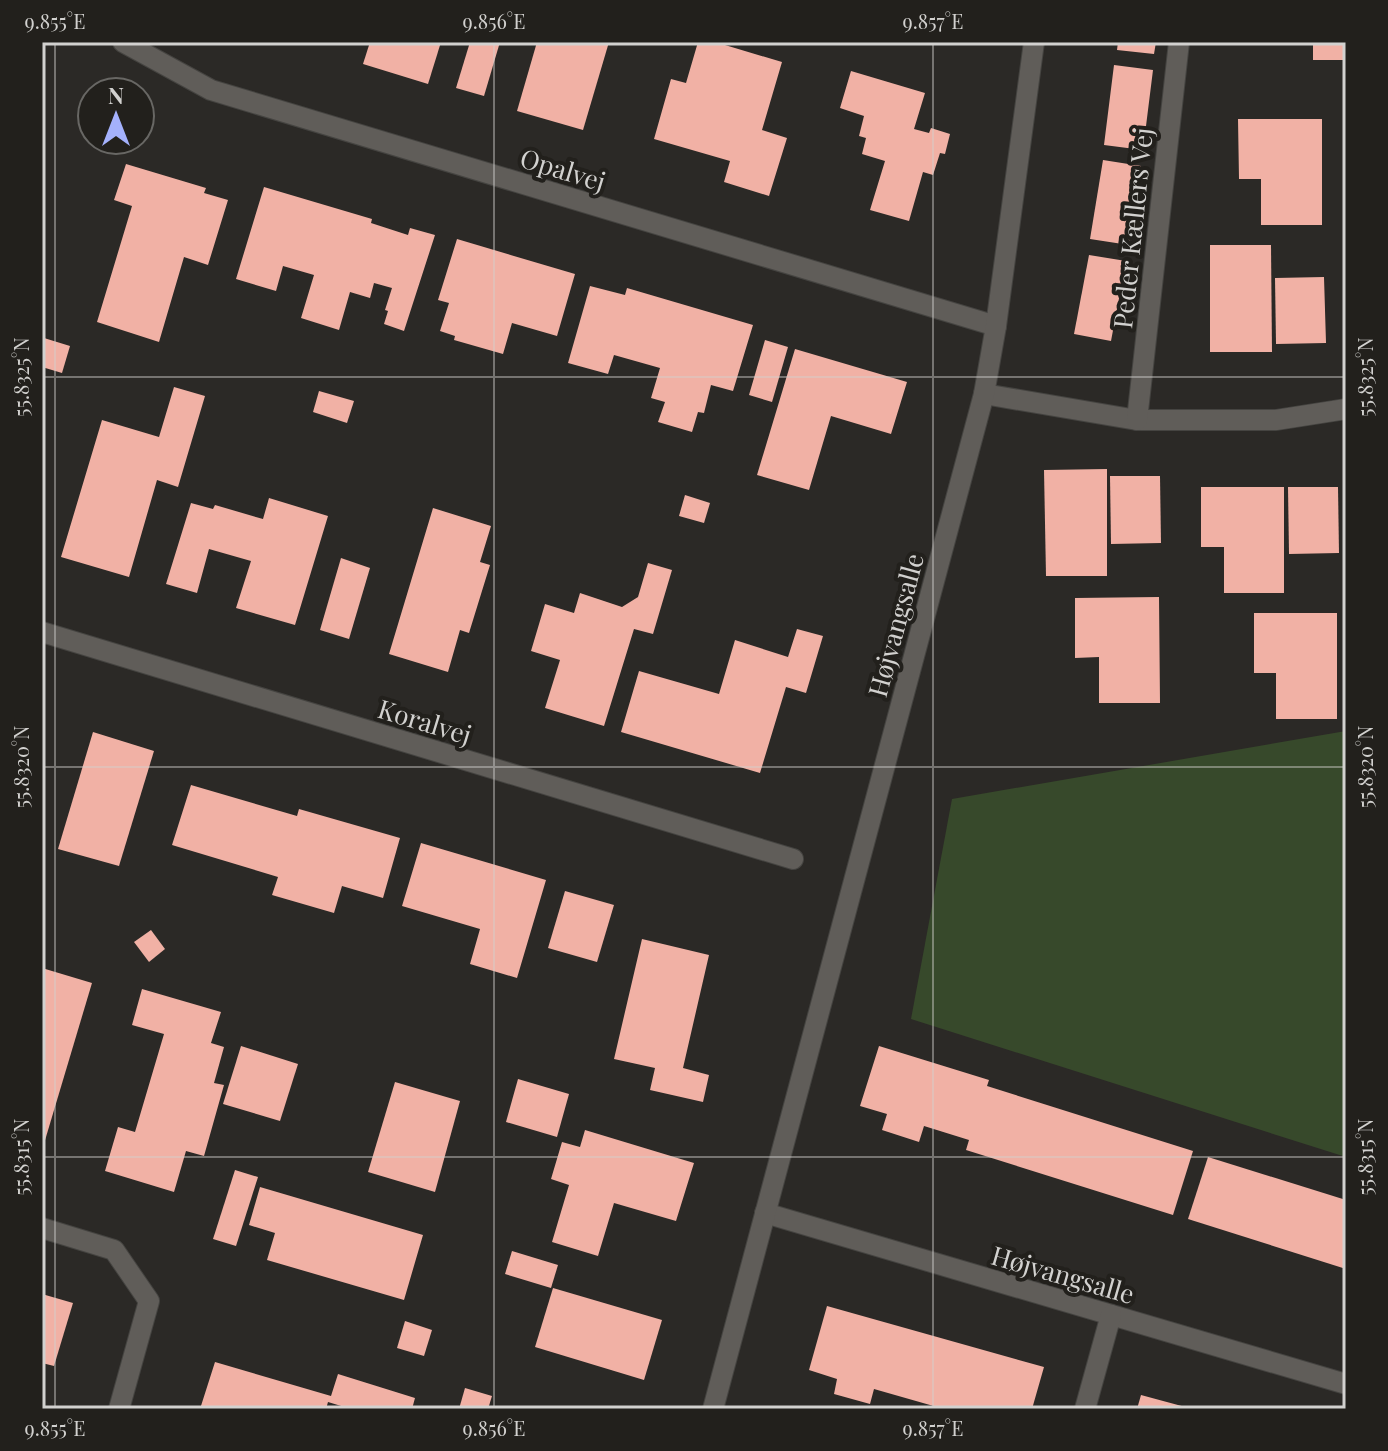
<svg xmlns="http://www.w3.org/2000/svg" width="1388" height="1451" font-family="'Playfair Display',serif">
<style>
.green{fill:#37492b}
.building{fill:#f1b1a5}
.lines{fill:none;stroke-linecap:round;stroke-linejoin:round}
.minor-casing{stroke:#454441;stroke-width:22}
.minor{stroke:#605d59;stroke-width:20}
.ticks{fill:none;stroke:#d2d1cf;stroke-width:2;stroke-opacity:0.45}
.labels{text-anchor:middle;dominant-baseline:central;stroke-width:8;stroke-linejoin:round;paint-order:stroke}
.street-label{font-size:26px;fill:#d2d1cf;stroke:#22201c}
.neatline{fill:none;stroke:#d2d1cf;stroke-width:3}
.ticks-label{font-size:20px;text-anchor:middle;fill:#d2d1cf}
</style>
<rect width="100%" height="100%" fill="#2b2926"/>
<path class="green" d="M1346 731V1157L911 1019 952 799Z"/>
<g class="building">
<path d="M370 42H441L428 84 363 64Z"/>
<path d="M470 42H500L484 96 456 88Z"/>
<path d="M537 42H609L583 130 517 111Z"/>
<path d="M698 42H715L782 62 762 130 787 138 769 196 724 182 730 161 654 139 671 79 686 83Z"/>
<path d="M1118 42H1156L1154 54 1117 50Z"/>
<rect x="1313" y="42" width="33" height="18"/>
<path d="M1114 65 1153 70 1143 150 1104 145Z"/>
<path d="M851 71 925 93 914 129 929 133 931 128 950 134 945 154 940 153 933 175 923 172 909 221 870 210 885 161 862 154 866 138 859 136 864 116 840 108Z"/>
<path d="M1238 119H1322V225H1261V179H1239Z"/>
<path d="M1103 160 1141 166 1129 245 1090 239Z"/>
<path d="M126 164 206 188 204 193 228 200 208 265 184 257 159 342 97 322 132 206 114 200Z"/>
<path d="M264 187 372 219 371 223 408 235 410 228 435 235 404 331 384 324 388 311 385 310 392 288 374 283 370 298 350 292 339 330 301 318 314 275 283 266 276 291 236 279Z"/>
<path d="M457 239 575 274 557 336 512 323 503 354 454 340 455 336 440 331 449 303 438 300Z"/>
<path d="M1210 245H1271L1272 352H1210Z"/>
<path d="M1089 255 1126 261 1111 341 1074 334Z"/>
<path d="M1324 277 1326 343 1276 344 1275 278Z"/>
<path d="M590 286 625 295 627 288 753 325 733 391 711 385 704 413 698 412 692 432 658 422 665 402 651 398 660 368 614 355 608 374 568 363Z"/>
<path d="M44 338 70 346 62 373 42 367V344Z"/>
<path d="M765 340 788 347 772 402 749 395Z"/>
<path d="M795 349 907 382 891 434 831 416 809 490 757 475Z"/>
<path d="M174 387 205 396 178 487 157 480 129 577 61 557 102 420 159 437Z"/>
<path d="M319 391 354 401 347 423 313 412Z"/>
<path d="M1107 469V576H1046L1044 470Z"/>
<path d="M1110 476H1160L1161 543 1111 544Z"/>
<path d="M1201 487H1284V593H1224V547H1201Z"/>
<path d="M1288 487H1338L1339 553 1289 554Z"/>
<path d="M685 495 710 503 704 523 679 516Z"/>
<path d="M269 498 328 516 295 625 236 608 251 561 209 549 197 593 166 584 191 503 213 509 215 505 263 519Z"/>
<path d="M433 508 491 526 480 562 490 565 469 633 460 630 448 672 389 654Z"/>
<path d="M341 558 370 568 349 639 320 630Z"/>
<path d="M648 563 672 570 653 634 634 629 604 726 545 708 560 660 531 651 545 604 574 613 580 593 622 607 638 597Z"/>
<path d="M1159 597 1160 703H1099V657L1075 658V598Z"/>
<path d="M1254 613H1337V719H1276V673H1254Z"/>
<path d="M797 629 823 636 806 693 786 687 760 773 621 732 639 671 719 694 735 640 788 657Z"/>
<path d="M93 732 154 751 119 866 58 849Z"/>
<path d="M191 785 297 816 299 809 400 838 383 898 342 886 334 913 272 895 278 877 172 845Z"/>
<path d="M421 843 546 880 517 978 470 964 480 929 402 906Z"/>
<path d="M565 891 614 905 597 962 548 948Z"/>
<path d="M151 930 165 949 149 962 134 942Z"/>
<path d="M642 939 709 955 683 1068 709 1075 703 1102 650 1090 655 1068 614 1059Z"/>
<path d="M42 968 92 983 43 1147H42Z"/>
<path d="M142 989 221 1012 211 1043 224 1047 214 1083 224 1085 204 1156 186 1151 174 1192 105 1171 118 1127 135 1132 164 1034 132 1025Z"/>
<path d="M241 1046 298 1064 280 1121 223 1104Z"/>
<path d="M879 1046 989 1080 987 1086 1193 1151 1173 1215 966 1150 969 1140 924 1126 919 1142 882 1130 887 1114 860 1106Z"/>
<path d="M518 1079 569 1094 557 1137 506 1122Z"/>
<path d="M395 1082 460 1101 435 1192 368 1172Z"/>
<path d="M585 1130 694 1163 676 1221 614 1203 598 1256 552 1242 569 1185 551 1179 562 1142 580 1147Z"/>
<path d="M1208 1157 1346 1200V1269L1188 1219Z"/>
<path d="M235 1170 258 1177 236 1246 213 1239Z"/>
<path d="M260 1187 423 1235 404 1300 267 1260 275 1233 249 1225Z"/>
<path d="M512 1251 558 1265 551 1288 505 1274Z"/>
<path d="M553 1288 662 1320 644 1380 535 1347Z"/>
<path d="M42 1294 73 1303 54 1366 42 1363Z"/>
<path d="M827 1306 1044 1367 1032 1409H944L874 1389 870 1404 834 1394 837 1379 809 1370Z"/>
<path d="M405 1321 432 1330 424 1356 397 1348Z"/>
<path d="M215 1362 331 1396 338 1374 415 1398 412 1409H351L328 1402 326 1409H200Z"/>
<path d="M465 1388 492 1396 488 1409H459Z"/>
<path d="M1141 1395 1189 1408V1409H1137Z"/>
</g>
<g class="lines">
<g class="minor-casing">
<g id="minor">
<path d="M123 42 211 90 996 326"/>
<path d="M984 394 1137 420H1276L1346 409"/>
<path d="M1137 420 1179 42"/>
<path d="M42 632 793 859"/>
<path d="M765 1213 1346 1384"/>
<path d="M42 1228 114 1250 149 1301 119 1409"/>
<path d="M713 1409 984 394 996 326 1034 42"/>
<path d="M1085 1409 1111 1315"/>
</g>
</g>
<use href="#minor" class="minor"/>
</g>
<path class="ticks" d="M55 42V1409M494 42V1409M933 42V1409M42 377H1346M42 767H1346M42 1157H1346"/>
<g class="labels">
<g class="street-label">
<text transform="translate(563 169) rotate(17)">Opalvej</text>
<text transform="translate(1132 228) rotate(-84)">Peder Kællers Vej</text>
<text transform="translate(895 625) rotate(-75)">Højvangsalle</text>
<text transform="translate(425 721) rotate(17)">Koralvej</text>
<text transform="translate(1063 1274) rotate(16)">Højvangsalle</text>
</g>
</g>
<rect width="1388" height="1451" fill="none" stroke="#22201c" stroke-width="88"/>
<g transform="translate(116 116)"><circle r="38" fill="#22201c" stroke="#686764" stroke-width="2"/>
<path d="M0-6L14 30L0 20L-14 30Z" fill="#a4b1fc"/>
<text y="-12" font-size="22" font-weight="bold" text-anchor="middle" fill="#d2d1cf">N</text>
</g>
<rect x="44" y="44" width="1300" height="1363" class="neatline"/>
<g class="ticks-label">
<text x="55" y="29">9.855°E</text>
<text x="494" y="29">9.856°E</text>
<text x="933" y="29">9.857°E</text>
<text transform="translate(22 377) rotate(-90)" y="7">55.8325°N</text>
<text transform="translate(1366 377) rotate(-90)" y="7">55.8325°N</text>
<text transform="translate(22 767) rotate(-90)" y="7">55.8320°N</text>
<text transform="translate(1366 767) rotate(-90)" y="7">55.8320°N</text>
<text transform="translate(22 1157) rotate(-90)" y="7">55.8315°N</text>
<text transform="translate(1366 1157) rotate(-90)" y="7">55.8315°N</text>
<text x="55" y="1436">9.855°E</text>
<text x="494" y="1436">9.856°E</text>
<text x="933" y="1436">9.857°E</text>
</g>
</svg>
